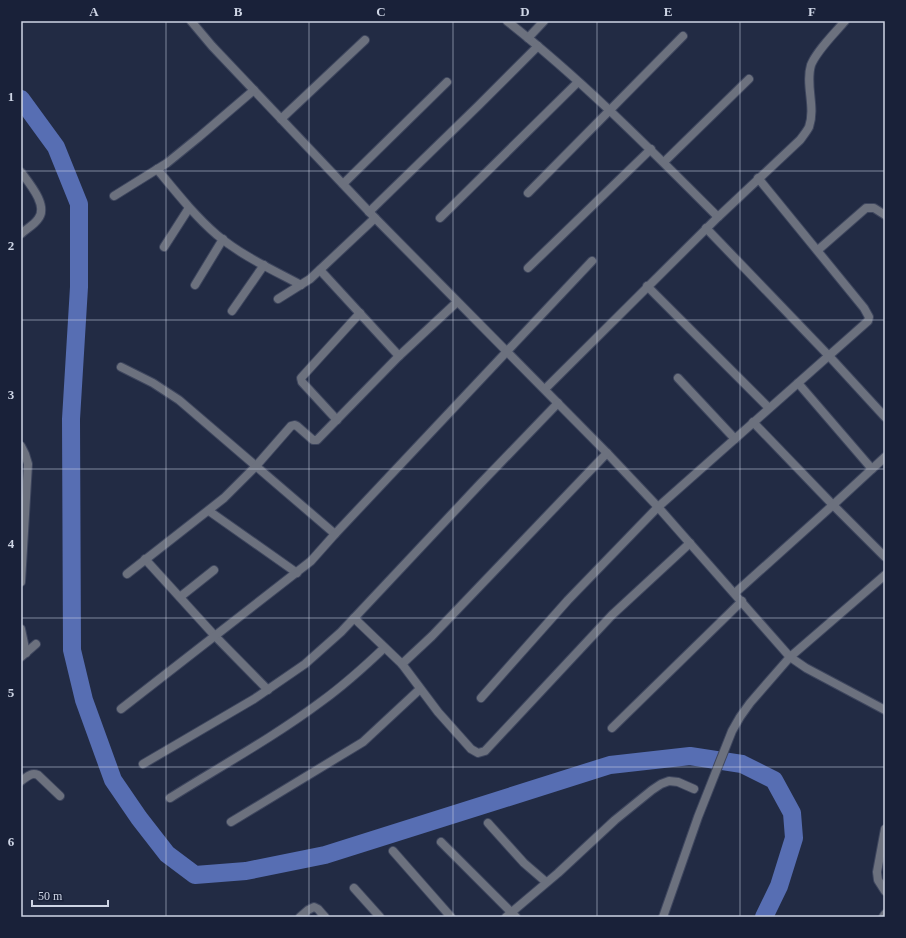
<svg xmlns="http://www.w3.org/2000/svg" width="906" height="938" font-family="Georgia,serif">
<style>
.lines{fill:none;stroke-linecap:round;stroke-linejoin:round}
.river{stroke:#576eb3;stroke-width:18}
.street-casing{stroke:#3e465e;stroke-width:10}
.street{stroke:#6c717e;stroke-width:8}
.grid{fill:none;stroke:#ced5e5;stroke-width:1;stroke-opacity:0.55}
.neatline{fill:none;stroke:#ced5e5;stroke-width:1.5}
.grid-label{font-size:13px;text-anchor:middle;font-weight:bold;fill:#ced5e5}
</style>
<rect width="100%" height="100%" fill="#222b44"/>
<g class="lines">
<path class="river" d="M21 99 56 147 79 204V287L71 419 72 650 84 700 113 780 139 818 167 854 195 875 246 871 325 855 610 765 690 756 742 764 774 780 792 813 794 838 779 886 764 917"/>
<g class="street-casing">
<g id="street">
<path d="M191 21 212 46 375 218 607 453 658 507 790 657 806 668 885 710"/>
<path d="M507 21C582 80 650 149 718 217"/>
<path d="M528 38 544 21"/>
<path d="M281 119 365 40"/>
<path d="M664 162 749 79"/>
<path d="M157 169C176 192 194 215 217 235 242 256 273 270 301 285"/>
<path d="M21 172C29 183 49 206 38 219 34 225 26 229 21 234"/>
<path d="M343 184 447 82"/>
<path d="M528 193 683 36"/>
<path d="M114 196 167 163 199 137 254 90"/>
<path d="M369 212 479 105 538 46"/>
<path d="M440 218 578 82"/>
<path d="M706 228 829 356 885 417"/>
<path d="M164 247 189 208"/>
<path d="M818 250 866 208H874L885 215"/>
<path d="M528 268 651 149"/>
<path d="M320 270 399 356"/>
<path d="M195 285 223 239"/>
<path d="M647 286 769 408"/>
<path d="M278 299 310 279 375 218"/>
<path d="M232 311 264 265"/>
<path d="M121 367 153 383 179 400 335 534"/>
<path d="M678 378 735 439"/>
<path d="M798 383 872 469"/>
<path d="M545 389 718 217 800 140C803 136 807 131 809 127 816 107 805 85 811 65 817 50 835 33 845 21"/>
<path d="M337 420 302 382 301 378 360 313"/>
<path d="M753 422 833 505 885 557"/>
<path d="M21 446 25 454 28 464 21 582"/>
<path d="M209 511 297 573"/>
<path d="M145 559 215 636 268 690"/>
<path d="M127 574 224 498 256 466 291 426 295 425 297 426 313 440H317L399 356 457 302"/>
<path d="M735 593 833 505 885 457"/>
<path d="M180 597 214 570"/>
<path d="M354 618 402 664 438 712 471 749 478 753 485 751 612 615 690 543"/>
<path d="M21 629 26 653"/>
<path d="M21 657 36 644"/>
<path d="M402 664 432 636 607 453"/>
<path d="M481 698 568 600 658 507 868 321 869 317 864 308 758 178"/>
<path d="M121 709 311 561 335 534 592 261"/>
<path d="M612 728 742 601"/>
<path d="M143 764 254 699 305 664 341 632 480 484 558 403"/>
<path d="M21 781C27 777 31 772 38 775L60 796"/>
<path d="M170 798C221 766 274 737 322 701 344 685 364 667 384 648"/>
<path d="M231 822 363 742 420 689"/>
<path d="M488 823 524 863 546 882"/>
<path d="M885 829 877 872 878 880 885 891"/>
<path d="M441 842 516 917"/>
<path d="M393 851 451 917"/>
<path d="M354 888 380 917"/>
<path d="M300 917 308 910 314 907 318 909 325 917"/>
<path d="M506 917 558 873 615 820 652 790 661 784 669 781 678 782 694 789"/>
<path d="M663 917 698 817 732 731 740 717 750 703 790 657 885 575"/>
<path d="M883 917 885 914"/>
</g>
</g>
<use href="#street" class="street"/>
</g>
<path class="grid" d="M166 21V917M309 21V917M453 21V917M597 21V917M740 21V917M21 171H885M21 320H885M21 469H885M21 618H885M21 767H885"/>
<rect width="906" height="938" fill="none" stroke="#192139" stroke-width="44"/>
<path d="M32 900v6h76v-6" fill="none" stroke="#ced5e5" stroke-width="2"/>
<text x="38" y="900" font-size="12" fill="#ced5e5" stroke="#192139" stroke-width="3" paint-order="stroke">50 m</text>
<rect x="22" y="22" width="862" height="894" class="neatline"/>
<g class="grid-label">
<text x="94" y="16">A</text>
<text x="238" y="16">B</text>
<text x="381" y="16">C</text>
<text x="525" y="16">D</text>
<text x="668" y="16">E</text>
<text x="812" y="16">F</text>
<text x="11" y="101">1</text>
<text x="11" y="250">2</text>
<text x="11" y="399">3</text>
<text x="11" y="548">4</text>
<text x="11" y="697">5</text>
<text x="11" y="846">6</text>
</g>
</svg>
